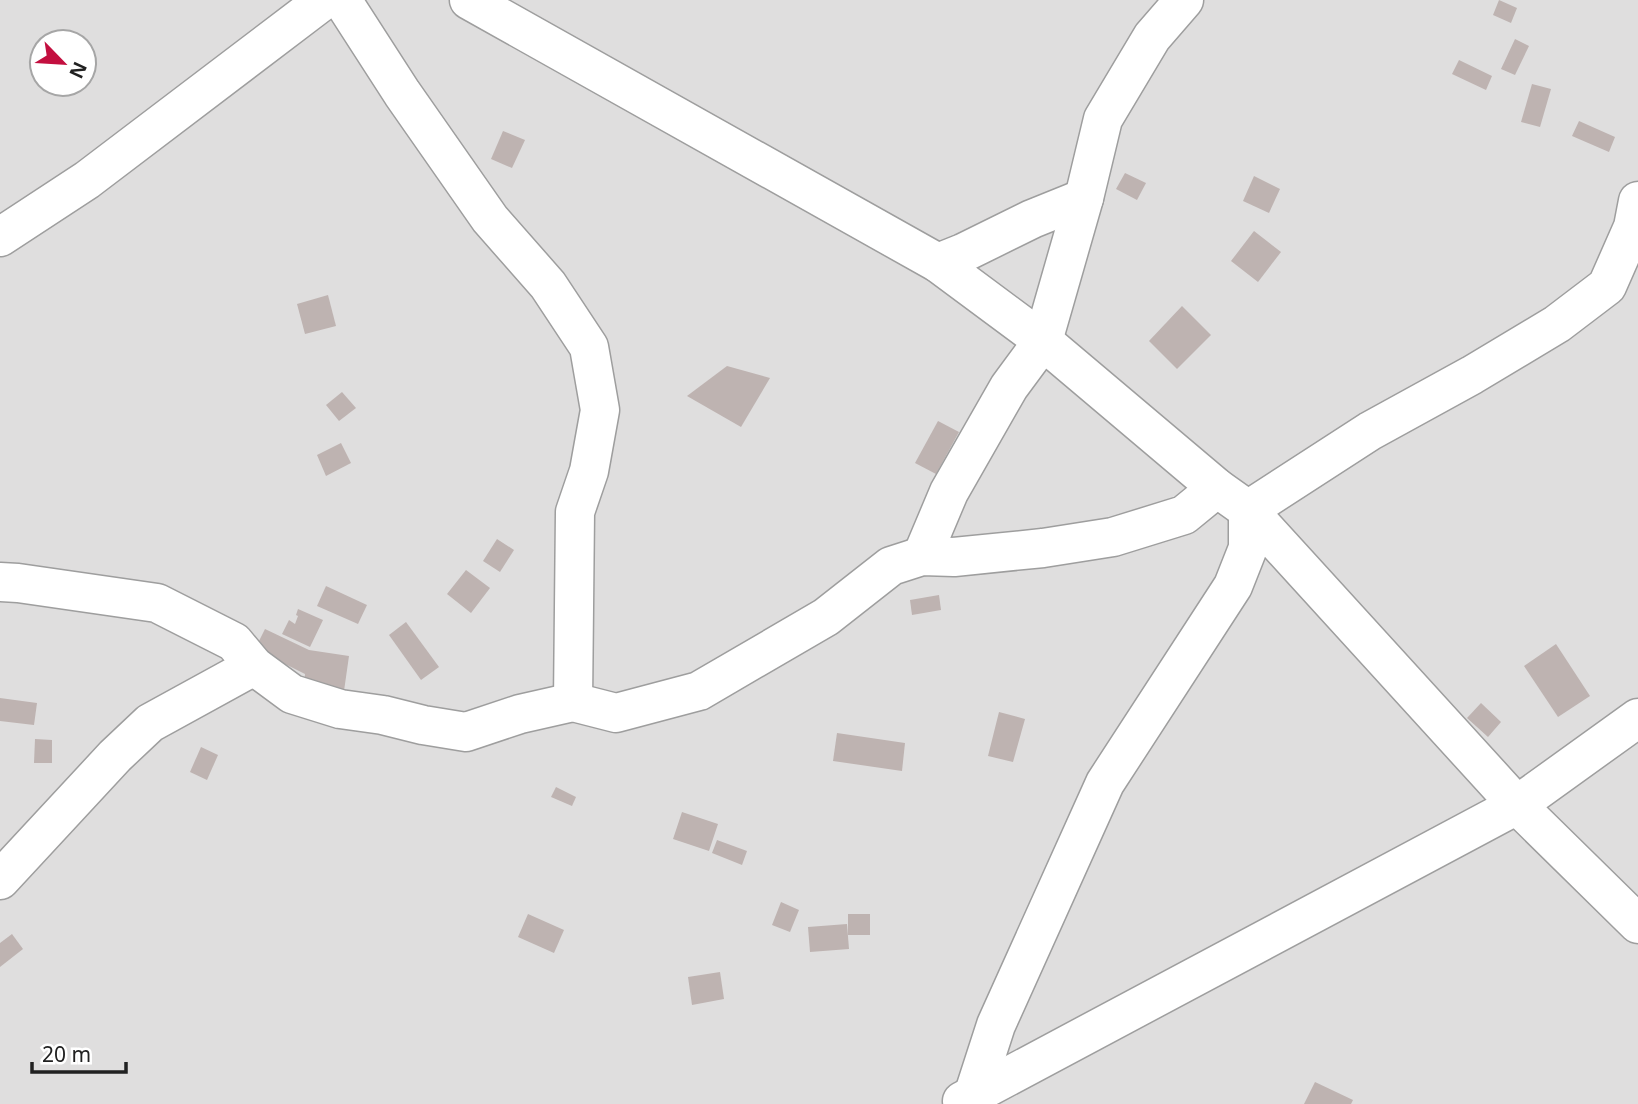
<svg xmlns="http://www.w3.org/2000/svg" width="1638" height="1104" font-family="'Noto Sans',sans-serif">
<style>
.residential{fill:#dfdede;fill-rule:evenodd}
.building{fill:#beb3b1}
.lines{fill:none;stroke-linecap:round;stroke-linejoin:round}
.minor-casing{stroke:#9e9e9e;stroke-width:41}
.minor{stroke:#fff;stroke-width:38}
</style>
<rect width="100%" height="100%" fill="#f1ece8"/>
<path class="residential" d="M0 0H1638V1104H0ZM42 42H84V84H42Z"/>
<g class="building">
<path d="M1499 0 1517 8 1511 23 1493 15Z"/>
<path d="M1515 39 1529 46 1515 75 1501 69Z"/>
<path d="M1459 60 1492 76 1486 90 1452 74Z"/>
<path d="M1532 84 1551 89 1540 127 1521 122Z"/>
<path d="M1579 121 1615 137 1609 152 1572 136Z"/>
<path d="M503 131 525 140 512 168 491 159Z"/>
<path d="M1125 173 1146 183 1137 200 1116 189Z"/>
<path d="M1254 176 1280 189 1269 213 1243 201Z"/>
<path d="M1254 231 1281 252 1258 282 1231 261Z"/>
<path d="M328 295 336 326 305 334 297 304Z"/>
<path d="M1182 306 1211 335 1177 369 1149 341Z"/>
<path d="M727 366 770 378 741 427 687 396Z"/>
<path d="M342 392 356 408 339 421 326 405Z"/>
<path d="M938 421 959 432 936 474 915 463Z"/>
<path d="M341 443 351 463 326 476 317 455Z"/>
<path d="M497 539 514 550 500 572 483 561Z"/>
<path d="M466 570 490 588 471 613 447 594Z"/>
<path d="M326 586 367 605 358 624 317 606Z"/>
<path d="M939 595 941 610 912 615 910 600Z"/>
<path d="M298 609 323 620 310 647 282 634 289 620 295 624 298 616 296 615Z"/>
<path d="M406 622 439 667 421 680 389 635Z"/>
<path d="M265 629 309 650 349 656 344 691 304 686 305 674 255 649Z"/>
<path d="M1556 644 1590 696 1558 717 1524 666Z"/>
<path d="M0 698 37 703 34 725 0 721Z"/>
<path d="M1481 703 1501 722 1488 737 1467 718Z"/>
<path d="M999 712 1025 719 1013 762 988 756Z"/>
<path d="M837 733 905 743 902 771 833 761Z"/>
<path d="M35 739 52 740V763H34Z"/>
<path d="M201 747 218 755 207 780 190 772Z"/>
<path d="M556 787 576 797 572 806 551 797Z"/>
<path d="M682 812 718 824 709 851 673 839Z"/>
<path d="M717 840 747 851 742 865 712 853Z"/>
<path d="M781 902 799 910 790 932 772 925Z"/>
<path d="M528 914 564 930 554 953 518 937Z"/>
<rect x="848" y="914" width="22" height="21"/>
<path d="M847 924 849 949 810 952 808 927Z"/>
<path d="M12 934 23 949 0 967V943Z"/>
<path d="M720 972 724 999 692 1005 688 977Z"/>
<path d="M1315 1082 1353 1100 1351 1104H1304Z"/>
</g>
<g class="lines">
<g class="minor-casing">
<g id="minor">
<path d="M342 0 402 93 490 219 548 285 589 347 600 410 589 471 575 512 573 702"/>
<path d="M469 0 938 263 1043 341 1217 488 1248 510 1517 805 1638 924"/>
<path d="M0 237 87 180 324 0"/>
<path d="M938 263 963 253 1032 219 1084 198"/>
<path d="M922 556 949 492 1009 387 1043 341 1084 198 1103 119 1152 37 1184 0"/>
<path d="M0 582 18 583 157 603 234 642 254 666 292 694 340 709 383 715 423 725 466 732 520 714 573 702 616 713 699 691 826 617 891 566 922 556 954 557 1043 548 1113 537 1184 515 1217 488"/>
<path d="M0 880 115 756 150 723 254 666"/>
<path d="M973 1096 996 1025 1105 783 1233 586 1248 548V510L1370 431 1472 375 1557 324 1607 286 1633 227 1638 201"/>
<path d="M962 1101 1517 805 1638 718"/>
</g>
</g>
<use href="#minor" class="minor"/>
</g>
<g transform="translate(63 63) rotate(115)"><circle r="33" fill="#ffffff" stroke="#a6a6a6" stroke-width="2"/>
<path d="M0-5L12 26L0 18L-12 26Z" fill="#c30f3f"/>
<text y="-10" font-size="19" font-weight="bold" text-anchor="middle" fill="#212121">N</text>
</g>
<path d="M32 1062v10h94v-10" fill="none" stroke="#212121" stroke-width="3.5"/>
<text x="42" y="1062" font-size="21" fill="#212121" stroke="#ffffff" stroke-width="5" paint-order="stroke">20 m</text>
</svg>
